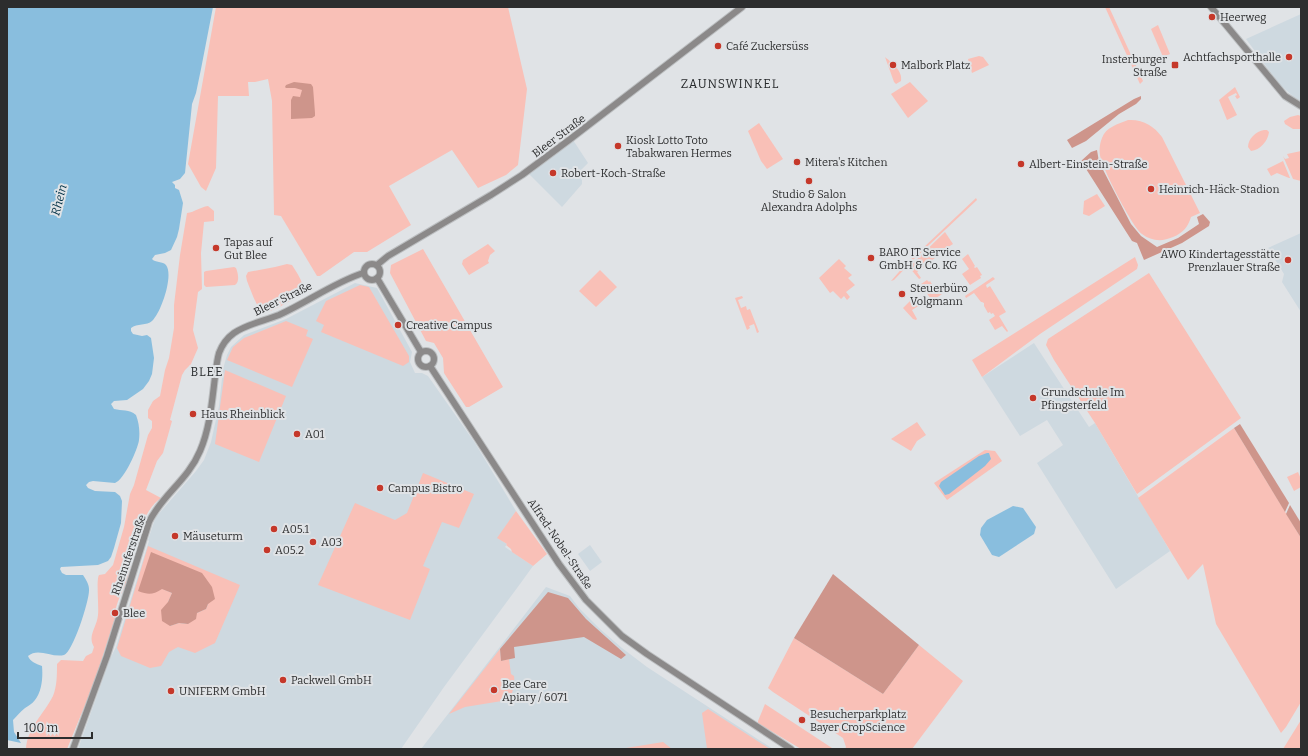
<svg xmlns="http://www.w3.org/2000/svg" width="1308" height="756" font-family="Bitter,serif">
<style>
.built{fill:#ced9e0}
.green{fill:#f9c0b7;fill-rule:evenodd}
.forest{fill:#ce958b}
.water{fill:#89bede}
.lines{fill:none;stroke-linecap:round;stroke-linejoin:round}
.minor-casing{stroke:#bcbfc1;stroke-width:8}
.minor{stroke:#8b8989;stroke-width:6}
.poi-dot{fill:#c5382a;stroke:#e0e3e6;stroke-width:1.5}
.labels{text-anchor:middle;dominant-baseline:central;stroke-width:4;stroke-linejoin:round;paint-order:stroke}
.poi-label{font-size:11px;fill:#2c2d2e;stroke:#e0e3e6;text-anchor:start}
.street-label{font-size:11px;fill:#2c2d2e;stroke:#e0e3e6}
.neighbourhood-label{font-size:12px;letter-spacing:1px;fill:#272a2c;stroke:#e0e3e6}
.water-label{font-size:12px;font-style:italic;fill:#013045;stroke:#e0e3e6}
</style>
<rect width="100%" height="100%" fill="#e0e3e6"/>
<g class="built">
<path d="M1301 14V101L1294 97 1280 85 1246 39Z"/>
<path d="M573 140 588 163 577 174 582 180V184L562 207 527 172Z"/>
<path d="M1301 233V312L1282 282 1284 274 1268 248Z"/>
<path d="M355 283 377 288 412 352 410 362 415 373H422L428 376 475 443 516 511 498 538 507 544 505 547 533 566 520 584 444 687 401 749H78L110 659 116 647 149 541 148 540 154 522 156 517 196 471 204 460 211 442 219 406 223 369 227 355 231 347 244 335 286 319Z"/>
<path d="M1034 343 1089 427 1095 423 1170 551 1116 589 1037 463 1063 445 1047 420 1020 436 982 377Z"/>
<path d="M590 545 602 562 590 571 578 554Z"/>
<path d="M546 587 570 596 579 608 600 629 622 648 647 667 773 749H421Z"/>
</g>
<g class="green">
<path d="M216 7H508L527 89 518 165 506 175 478 188 452 150 389 186 411 225 367 252H354L320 276H317L281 216 274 215 272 101 268 79 255 82H248L249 96H218L216 168 206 191 201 187 188 164Z"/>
<path d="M1105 7H1109L1143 81 1140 84Z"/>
<path d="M1158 25 1170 54 1163 57 1151 29Z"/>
<path d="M979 56 983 57 989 65 972 73 968 59Z"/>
<path d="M885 57C892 63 903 71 901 81L896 84 894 82Z"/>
<path d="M910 82 928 101 908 118 891 94Z"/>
<path d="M1235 87 1240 97 1239 98 1237 99 1235 96 1237 95 1236 93 1228 97 1237 115 1227 120 1219 100Z"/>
<path d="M1298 115 1301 116V129H1293L1285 124 1284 121 1290 117Z"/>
<path d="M1128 120C1143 119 1154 126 1162 137L1200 213 1191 217C1188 227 1183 233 1173 237 1162 242 1151 241 1142 234 1133 228 1104 171 1101 159 1099 153 1099 145 1102 138 1106 127 1118 124 1128 120Z"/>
<path d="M759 123 783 159 767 169 761 161 748 131Z"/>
<path d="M1264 130H1267L1269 132C1268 141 1260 150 1251 151L1248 147C1248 139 1256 131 1264 130Z"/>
<path d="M1301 151V181L1293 179 1283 156 1285 159 1289 158 1287 154Z"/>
<path d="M1283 161 1290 178H1289L1277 173 1271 176 1267 169Z"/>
<path d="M1097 194 1105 206 1089 216 1083 214 1084 201Z"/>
<path d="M976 198 977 200 914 259 894 280 891 281 905 265Z"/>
<path d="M208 206 214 211V221L204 222 201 253 202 289 198 292 193 330 198 348 191 364 185 370 182 375 170 420 172 421 163 453 157 461 146 490 161 498C139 513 135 553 128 577 124 591 114 604 115 618L94 683 67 749H26C27 728 44 714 53 696 57 686 57 675 57 664L61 660 83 661 86 656 92 653 94 647C87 636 97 627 98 615 99 606 96 580 99 575L105 574 113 565 124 527 130 494 134 485 148 435 152 428V421L148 418V410L153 401 160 396 165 370 169 358 174 328V305L180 255 187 213C195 212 200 207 208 206Z"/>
<path d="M945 232 953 244 934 256 935 258 932 260 933 261 926 266 924 263 922 264 924 267 917 272 921 278 919 279 909 267Z"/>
<path d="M488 244 495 251 490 255 488 261 489 263 469 275 462 264 463 260Z"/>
<path d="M423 249 503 387 469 407H466L444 373 443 358 434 343 426 341 390 273 391 265Z"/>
<path d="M968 254 975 266 974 267 975 268 977 267 982 275 980 276 981 278 970 285 962 274 969 269 962 259Z"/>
<path d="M1135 257 1138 265 1137 269 1040 334 982 377 972 360Z"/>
<path d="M839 259 846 266 844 268 852 275 848 278 855 285 846 292 850 297 847 300 844 296 841 299 833 291 830 293 819 278Z"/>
<path d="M287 264 292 265C297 273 305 284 303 293 297 297 268 315 263 312 257 309 250 288 247 281L246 276 248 272 275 267Z"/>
<path d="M234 267 236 268C238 273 240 282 235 285L206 287 204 285V272L206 271Z"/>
<path d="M600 270 617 287 596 307 579 291Z"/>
<path d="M1149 273 1241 418 1137 494 1095 423 1054 360 1046 345 1048 339Z"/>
<path d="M993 277 995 279 986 285 987 288 990 286 1006 312 999 316 1008 331 1007 332 1002 326 995 330 989 320 995 316 993 313 991 314 990 312 988 313 984 306V303L982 302H981L974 293 966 298 965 296Z"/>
<path d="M927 280 929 282 930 281 935 289 934 290 935 291 938 289 942 294 932 301 921 284Z"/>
<path d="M360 285 369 287 409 356V362L403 366 321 332 324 325 316 321 326 301Z"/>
<path d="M742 296 743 298 738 300 741 308 746 306 747 310 750 309 759 332 757 333 754 324 749 326 750 328 747 330 735 298Z"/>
<path d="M915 296 920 305 912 310 917 319 916 320 913 319 903 308Z"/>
<path d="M286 321 308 330 306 336 313 339 292 387 227 360 233 347 244 338Z"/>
<path d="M225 370 286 396 259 462 215 444Z"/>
<path d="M917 422 926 435 917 441 911 451 891 439Z"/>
<path d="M1234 428 1301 538V702L1286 727 1281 733 1216 624 1203 564 1188 580 1138 498Z"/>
<path d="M985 450 995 451 1002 461 947 500 934 483Z"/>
<path d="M1298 472 1301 479V487L1294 491 1287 477Z"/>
<path d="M423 473 474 494 459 528 442 522 423 566 430 569 410 620 318 585 355 503 395 520 407 513Z"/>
<path d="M516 511 547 554 533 566 512 552 511 549 506 545 507 544 497 538Z"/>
<path d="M148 546 240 585 215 643 195 653 178 647 169 652 161 666 150 668 121 656 117 648ZM162 589 208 604 206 609 197 613 188 624 179 623 170 626 168 602 172 593Z"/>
<path d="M794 638 883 694 919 645 963 681 912 749H845L846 747 843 738 773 692 768 688Z"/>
<path d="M500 649 501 661 509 659 511 674 514 676C515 683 513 692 510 698L508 700 465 707 449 714Z"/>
<path d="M765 704 832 748 833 749H801L758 723V721Z"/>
<path d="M708 709 770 749H707L702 713Z"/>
<path d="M1301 720V749H1283Z"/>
<path d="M663 742 672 749H627L626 748Z"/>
</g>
<g class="forest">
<path d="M294 82 311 84 313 87 315 113V116L312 118 291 119V100L293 96 300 97 302 90 295 88H286L285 87 286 85Z"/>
<path d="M1141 96V99L1136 104 1119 114 1086 141 1072 148 1067 140 1134 99Z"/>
<path d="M1097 150 1099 162 1131 224 1141 236 1157 247 1178 238 1199 224 1197 217 1203 214 1210 222 1209 226 1182 243 1144 260 1137 243 1132 241 1081 161 1091 152Z"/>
<path d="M1240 424 1289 503 1285 512 1234 428Z"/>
<path d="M1290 505 1301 523V538L1286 514Z"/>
<path d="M151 552 202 573 212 587 215 599 208 604 206 609 197 613 196 619 188 624 179 623 170 626 162 621 161 610 168 602 172 593 162 589C152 595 149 595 138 591Z"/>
<path d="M833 574 919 645 883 694 794 638Z"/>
<path d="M548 592 568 598 586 619 626 655 621 659 584 637 514 647 515 658 501 661 500 649Z"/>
</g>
<g class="water">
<path d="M7 7H213L201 69 196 93 192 104 185 173 180 179 172 182 175 185V188L179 190 183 203 179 229 177 237 171 250 165 253 155 255 152 259C155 263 163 261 166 265 174 275 161 313 152 321 147 326 137 323 131 328V331L133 334 142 336 147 335 151 338 154 358 152 374 149 381 143 389 127 400 114 401 111 404 114 409C122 411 129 409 136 415 139 423 140 431 139 440 138 449 124 480 115 483L93 481 89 482 86 485 88 488 95 491 115 492 120 496 122 501 121 523 114 548 111 557 108 561 98 565 61 567 60 569 62 573 66 575H83C86 580 89 584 89 589 90 599 73 652 64 655 52 658 38 647 28 656 30 662 37 664 42 666 43 677 42 691 35 700 32 704 28 706 25 708 20 712 17 716 13 720L14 732 21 743 7 740Z"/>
<path d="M987 453H989L991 459 985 466 949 494 945 495 939 486 941 482 979 456Z"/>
<path d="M1013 506 1023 508 1036 527 1034 534 999 557 992 555 980 535 981 528 987 520Z"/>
</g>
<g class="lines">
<g class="minor-casing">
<g id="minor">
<path d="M1211 7 1285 96 1301 106"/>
<circle cx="372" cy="272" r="8"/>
<path d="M377 265 388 256 491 195 522 175 569 140 742 7"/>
<path d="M377 278 421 352"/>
<circle cx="426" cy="359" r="8"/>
<path d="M430 366 559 564 586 600 622 636 647 654 791 749"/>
<path d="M73 749 107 656 149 522C162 495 188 480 200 451 210 428 212 401 215 377 216 369 217 360 219 353 222 345 227 338 234 333 247 324 264 321 279 315 308 302 333 283 363 273"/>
</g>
</g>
<use href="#minor" class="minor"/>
</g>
<g class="poi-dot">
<circle cx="1212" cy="17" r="4"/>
<circle cx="718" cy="46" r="4"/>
<circle cx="1289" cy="57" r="4"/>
<circle cx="893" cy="65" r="4"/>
<rect x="1171" y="61" width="8" height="8" rx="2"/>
<circle cx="618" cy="146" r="4"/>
<circle cx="797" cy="162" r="4"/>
<circle cx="1021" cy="164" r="4"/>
<circle cx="553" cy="173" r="4"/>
<circle cx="809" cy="181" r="4"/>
<circle cx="1151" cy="189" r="4"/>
<circle cx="216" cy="248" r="4"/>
<circle cx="871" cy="258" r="4"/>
<circle cx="1288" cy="260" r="4"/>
<circle cx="902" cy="294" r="4"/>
<circle cx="398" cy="325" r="4"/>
<circle cx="1033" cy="398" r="4"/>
<circle cx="193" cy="414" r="4"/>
<circle cx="297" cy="434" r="4"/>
<circle cx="380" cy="488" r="4"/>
<circle cx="274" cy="529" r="4"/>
<circle cx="175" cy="536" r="4"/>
<circle cx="313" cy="542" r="4"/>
<circle cx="267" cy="550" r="4"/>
<circle cx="115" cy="613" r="4"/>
<circle cx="283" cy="680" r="4"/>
<circle cx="494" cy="690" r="4"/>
<circle cx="171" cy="691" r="4"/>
<circle cx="802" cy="720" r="4"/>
</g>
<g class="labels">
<g class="poi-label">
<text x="1220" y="17">Heerweg</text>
<text x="726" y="46">Café Zuckersüss</text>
<text x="1281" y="57" text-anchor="end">Achtfachsporthalle</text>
<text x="1167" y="59" text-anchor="end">Insterburger<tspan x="1167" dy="13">Straße</tspan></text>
<text x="901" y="65">Malbork Platz</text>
<text x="626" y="140">Kiosk Lotto Toto<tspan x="626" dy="13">Tabakwaren Hermes</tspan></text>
<text x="805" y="162">Mitera's Kitchen</text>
<text x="1029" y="164">Albert-Einstein-Straße</text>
<text x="561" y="173">Robert-Koch-Straße</text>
<text x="1159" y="189">Heinrich-Häck-Stadion</text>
<text x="809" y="194" text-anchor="middle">Studio &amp; Salon<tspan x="809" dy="13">Alexandra Adolphs</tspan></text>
<text x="224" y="242">Tapas auf<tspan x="224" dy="13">Gut Blee</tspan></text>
<text x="879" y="252">BARO IT Service<tspan x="879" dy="13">GmbH &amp; Co. KG</tspan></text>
<text x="1280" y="254" text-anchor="end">AWO Kindertagesstätte<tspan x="1280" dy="13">Prenzlauer Straße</tspan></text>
<text x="910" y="288">Steuerbüro<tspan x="910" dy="13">Volgmann</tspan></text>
<text x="406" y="325">Creative Campus</text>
<text x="1041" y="392">Grundschule Im<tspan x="1041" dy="13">Pfingsterfeld</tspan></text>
<text x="201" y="414">Haus Rheinblick</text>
<text x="305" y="434">A01</text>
<text x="388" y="488">Campus Bistro</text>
<text x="282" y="529">A05.1</text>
<text x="183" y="536">Mäuseturm</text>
<text x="321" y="542">A03</text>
<text x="275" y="550">A05.2</text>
<text x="123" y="613">Blee</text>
<text x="291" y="680">Packwell GmbH</text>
<text x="502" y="684">Bee Care<tspan x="502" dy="13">Apiary / 6071</tspan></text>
<text x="179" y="691">UNIFERM GmbH</text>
<text x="810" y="714">Besucherparkplatz<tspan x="810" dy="13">Bayer CropScience</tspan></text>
</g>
<g class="street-label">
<text transform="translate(559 136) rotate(-37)">Bleer Straße</text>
<text transform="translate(283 299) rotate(-26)">Bleer Straße</text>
<text transform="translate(560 544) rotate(56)">Alfred-Nobel-Straße</text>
<text transform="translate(129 555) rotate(-71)">Rheinuferstraße</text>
</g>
<g class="neighbourhood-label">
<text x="730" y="84">ZAUNSWINKEL</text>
<text x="207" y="372">BLEE</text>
</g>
<g class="water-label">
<text transform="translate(59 200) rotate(-76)">Rhein</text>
</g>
</g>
<rect width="1308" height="756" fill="none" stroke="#2c2d2e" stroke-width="16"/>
<path d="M18 732v6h74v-6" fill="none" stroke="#2c2d2e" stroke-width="2"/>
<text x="24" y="732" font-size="12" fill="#2c2d2e" stroke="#e0e3e6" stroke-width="3" paint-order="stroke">100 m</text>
</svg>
